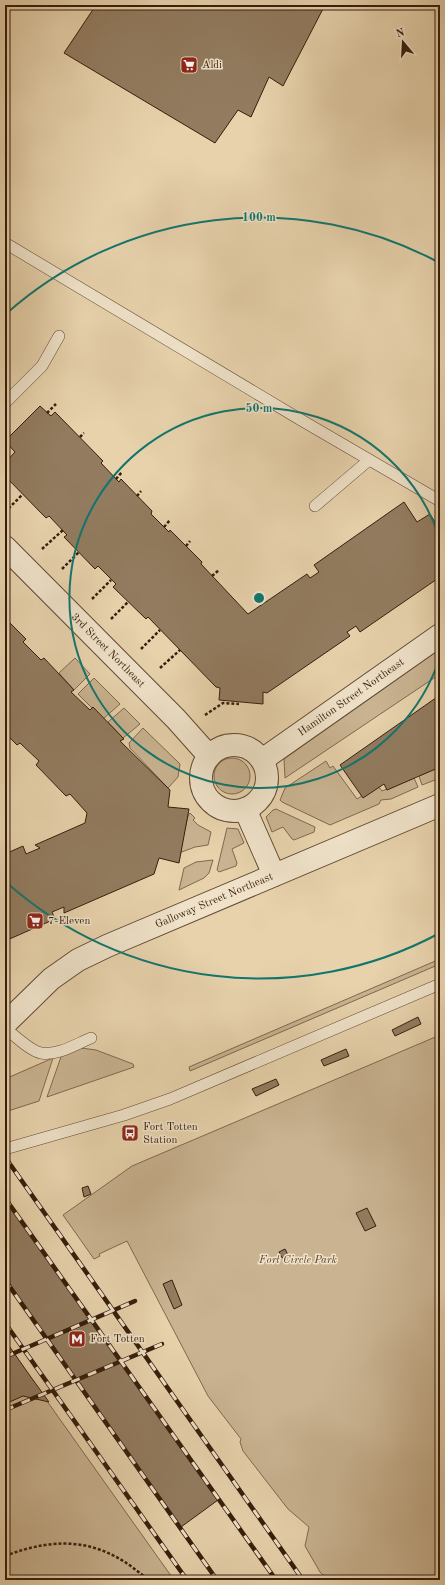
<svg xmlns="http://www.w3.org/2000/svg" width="445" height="1585" font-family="'Old Standard TT',serif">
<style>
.green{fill:#c9b391;stroke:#80684e}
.building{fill:#927b5f;stroke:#361d0b}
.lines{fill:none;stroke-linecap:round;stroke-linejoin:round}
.service-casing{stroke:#624a33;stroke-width:12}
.minor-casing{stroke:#624a33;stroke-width:24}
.path{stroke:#361d0b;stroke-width:2.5;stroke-dasharray:3 2;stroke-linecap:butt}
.service{stroke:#efe2c9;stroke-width:11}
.minor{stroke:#efe2c9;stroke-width:22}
.rail-casing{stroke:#361d0b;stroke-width:4.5}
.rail{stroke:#efe2c9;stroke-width:3;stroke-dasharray:9;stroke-linecap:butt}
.ring{fill:none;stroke:#0f766e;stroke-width:2}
.labels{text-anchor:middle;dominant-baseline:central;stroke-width:3;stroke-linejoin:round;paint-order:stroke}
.poi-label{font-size:11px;fill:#361d0b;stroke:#efe2c9;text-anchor:start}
.street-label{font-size:11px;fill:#361d0b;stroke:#efe2c9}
.park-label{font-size:11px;font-style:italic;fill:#5b422c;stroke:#efe2c9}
.centre{fill:#0f766e;stroke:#efe2c9;stroke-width:2}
.ring-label{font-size:12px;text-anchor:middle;font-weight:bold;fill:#0f766e;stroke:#efe2c9;stroke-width:3;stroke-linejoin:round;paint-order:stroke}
</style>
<rect width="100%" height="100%" fill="#e7d2ac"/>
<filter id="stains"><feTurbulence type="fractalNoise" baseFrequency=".005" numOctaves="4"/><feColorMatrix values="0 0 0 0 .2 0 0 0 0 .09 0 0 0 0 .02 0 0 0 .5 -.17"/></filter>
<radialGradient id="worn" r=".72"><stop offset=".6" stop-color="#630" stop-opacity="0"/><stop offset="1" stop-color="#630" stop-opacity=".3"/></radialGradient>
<g class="green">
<path d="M440 649V674L285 778 284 759Z"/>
<path d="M75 658 90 674 74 690 59 673Z"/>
<path d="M94 678 120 704 103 719 78 694Z"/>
<path d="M124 708 140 724 123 738 108 722Z"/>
<path d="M143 728 180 764 178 777 168 788 130 748 129 743Z"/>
<circle cx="232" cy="776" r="18"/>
<path d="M326 761 330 768 333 766 357 799 378 786 382 791 414 778 418 787 391 799 381 800 379 804 330 825 282 802 280 800 285 788Z"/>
<path d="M440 767V778L422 785 419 776Z"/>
<path d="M276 809 315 827 314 832 294 840 292 839 283 827 272 832 266 817 273 810Z"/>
<path d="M190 813 195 818 193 820 198 825 211 832 208 845 195 847 179 853 188 816Z"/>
<path d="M227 828 238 829 244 843 232 849 237 863 236 866 219 872 217 870Z"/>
<path d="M213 860 209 873 204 878 179 890 184 868 196 862Z"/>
<path d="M440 959V964L190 1071 189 1067Z"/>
<path d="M440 1035V1580H328L320 1572 305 1546 309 1527 288 1509 243 1451 240 1442 241 1439 208 1396 127 1241 99 1254 100 1256 94 1259 63 1215 132 1166Z"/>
<path d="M81 1048 96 1050 133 1064 134 1067 47 1097 62 1054Z"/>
<path d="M53 1058 39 1101 5 1112V1079Z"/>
<path d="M5 1342 174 1580H5Z"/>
</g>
<g class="building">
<path d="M96 5H325L283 86 269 77 251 117 238 110 215 143 64 53Z"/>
<path d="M40 406 51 416 55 412 103 461 101 463 119 482 121 479 152 511 151 514 169 532 170 530 202 562 201 564 248 614 307 574 310 578 319 572 314 565 404 502 417 522 430 514 440 530V577L360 632 356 626 347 632 350 636 267 693 263 692V704L219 700 220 688 216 687 148 617 146 619 113 587 116 584 98 566 95 569 64 537 67 535 49 516 46 518 5 476V463L15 452 5 441Z"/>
<path d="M5 618 26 639 23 642 41 660 44 658 74 690 71 692 90 710 93 707 124 739 120 741 170 790 168 807 189 809 179 863 159 858 154 874 64 913V907L52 912 55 919 5 941V854L23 846 26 854 40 848 35 845 85 823 87 813 70 794 66 796 36 765 39 761 20 743 17 745 5 733Z"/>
<path d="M440 695V767L387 790 384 784 363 798 340 765Z"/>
<path d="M418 1017 421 1024 395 1036 392 1030Z"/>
<path d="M346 1049 349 1056 324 1066 321 1060Z"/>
<path d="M276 1079 279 1085 256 1096 252 1089Z"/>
<path d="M88 1186 91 1194 84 1197 82 1188Z"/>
<path d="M8 1204 218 1500 181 1527 5 1279V1207Z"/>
<path d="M367 1208 376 1226 365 1231 356 1213Z"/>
<path d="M285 1249 288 1255 282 1258 279 1252Z"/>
<path d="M172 1280 182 1305 174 1309 163 1284Z"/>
<path d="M5 1340 28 1373 49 1402 23 1396 5 1404Z"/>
</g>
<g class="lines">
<g class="service-casing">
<g id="service">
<path d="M5 243 301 420 440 501"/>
<path d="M5 403 42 366 59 336"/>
<path d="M315 506 369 460"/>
<path d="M5 1028C14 1035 30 1051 41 1053 58 1056 76 1044 91 1038"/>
<path d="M5 1149 124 1115 170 1099 440 984"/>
</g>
</g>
<g class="minor-casing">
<g id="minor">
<path id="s1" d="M5 547 176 719 209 756"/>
<circle cx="234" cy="778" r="33"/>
<path id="s2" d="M262 760 440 635"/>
<path d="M245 809 274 875"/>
<path id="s3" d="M5 1024 51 979 78 960 107 946 440 805"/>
</g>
</g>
<g class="path">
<path d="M47 413 56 404"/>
<path d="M80 437 84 433"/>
<path d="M116 479 122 472"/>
<path d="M137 496 141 491"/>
<path d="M5 512 22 495"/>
<path d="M436 523 440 528"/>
<path d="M164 527 170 520"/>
<path d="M186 546 190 541"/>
<path d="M42 549 63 530"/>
<path d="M62 569 79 552"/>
<path d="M212 576 219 570"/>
<path d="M92 599 111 580"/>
<path d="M111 619 128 602"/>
<path d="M141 649 160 630"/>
<path d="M160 668 180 650"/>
<path d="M205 715 223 703 239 704"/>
<path d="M5 1240 6 1241"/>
<path d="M5 1556C60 1535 103 1539 148 1580"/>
</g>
<use href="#service" class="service"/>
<use href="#minor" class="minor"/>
<g class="rail-casing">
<g id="rail">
<path d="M5 1157 303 1580"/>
<path d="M5 1198 276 1580"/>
<path d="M5 1280 217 1580"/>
<path d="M5 1323 187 1580"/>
<path d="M5 1357 135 1301"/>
<path d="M5 1410 162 1344"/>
</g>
</g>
<use href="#rail" class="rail"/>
</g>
<g class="ring">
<path d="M440 657A190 190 0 1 1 440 539"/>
<path d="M438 934A381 381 0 0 1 7 883M7 313A381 381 0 0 1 438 262"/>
</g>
<defs>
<g id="supermarket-square" transform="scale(0.9)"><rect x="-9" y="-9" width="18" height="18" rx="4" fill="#8f2418" stroke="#efe2c9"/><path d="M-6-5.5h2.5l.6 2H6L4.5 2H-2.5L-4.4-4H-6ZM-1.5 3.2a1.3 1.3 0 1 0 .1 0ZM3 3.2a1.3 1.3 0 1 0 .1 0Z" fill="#fff"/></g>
<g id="bus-square" transform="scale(0.9)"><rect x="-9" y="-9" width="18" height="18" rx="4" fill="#8f2418" stroke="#efe2c9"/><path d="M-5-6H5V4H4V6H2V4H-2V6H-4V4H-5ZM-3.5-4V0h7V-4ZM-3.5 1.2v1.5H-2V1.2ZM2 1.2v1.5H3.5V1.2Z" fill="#fff"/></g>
<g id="metro-square" transform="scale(0.9)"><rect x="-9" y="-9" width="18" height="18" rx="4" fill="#8f2418" stroke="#efe2c9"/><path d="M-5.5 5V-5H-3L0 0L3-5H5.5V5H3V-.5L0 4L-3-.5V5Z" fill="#fff"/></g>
</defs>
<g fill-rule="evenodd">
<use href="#supermarket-square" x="189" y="65"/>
<use href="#supermarket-square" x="35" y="921"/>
<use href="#bus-square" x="130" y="1133"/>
<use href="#metro-square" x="77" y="1339"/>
</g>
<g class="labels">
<g class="poi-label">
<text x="202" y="65">Aldi</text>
<text x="48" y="921">7-Eleven</text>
<text x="143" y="1127">Fort Totten<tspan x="143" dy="13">Station</tspan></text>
<text x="90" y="1339">Fort Totten</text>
</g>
<g class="street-label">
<text stroke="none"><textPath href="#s1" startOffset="146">3rd Street Northeast</textPath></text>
<text stroke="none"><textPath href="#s2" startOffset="109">Hamilton Street Northeast</textPath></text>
<text stroke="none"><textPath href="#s3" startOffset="246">Galloway Street Northeast</textPath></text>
</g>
<g class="park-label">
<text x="298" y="1260">Fort Circle Park</text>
</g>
</g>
<circle cx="259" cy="598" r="6" class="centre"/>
<g class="ring-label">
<text x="259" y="221">100 m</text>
<text x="259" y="412">50 m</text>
</g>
<rect width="445" height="1585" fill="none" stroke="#e7d2ac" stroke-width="20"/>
<rect x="6" y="6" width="433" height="1573" fill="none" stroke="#361d0b" stroke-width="2"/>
<rect x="10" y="10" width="425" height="1565" fill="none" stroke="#361d0b"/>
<g transform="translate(403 42) rotate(342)" stroke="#efe2c9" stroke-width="3" paint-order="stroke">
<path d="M0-3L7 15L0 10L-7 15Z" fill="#361d0b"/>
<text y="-6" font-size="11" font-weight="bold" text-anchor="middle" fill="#361d0b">N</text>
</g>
<rect width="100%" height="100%" filter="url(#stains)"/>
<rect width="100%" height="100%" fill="url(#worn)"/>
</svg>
